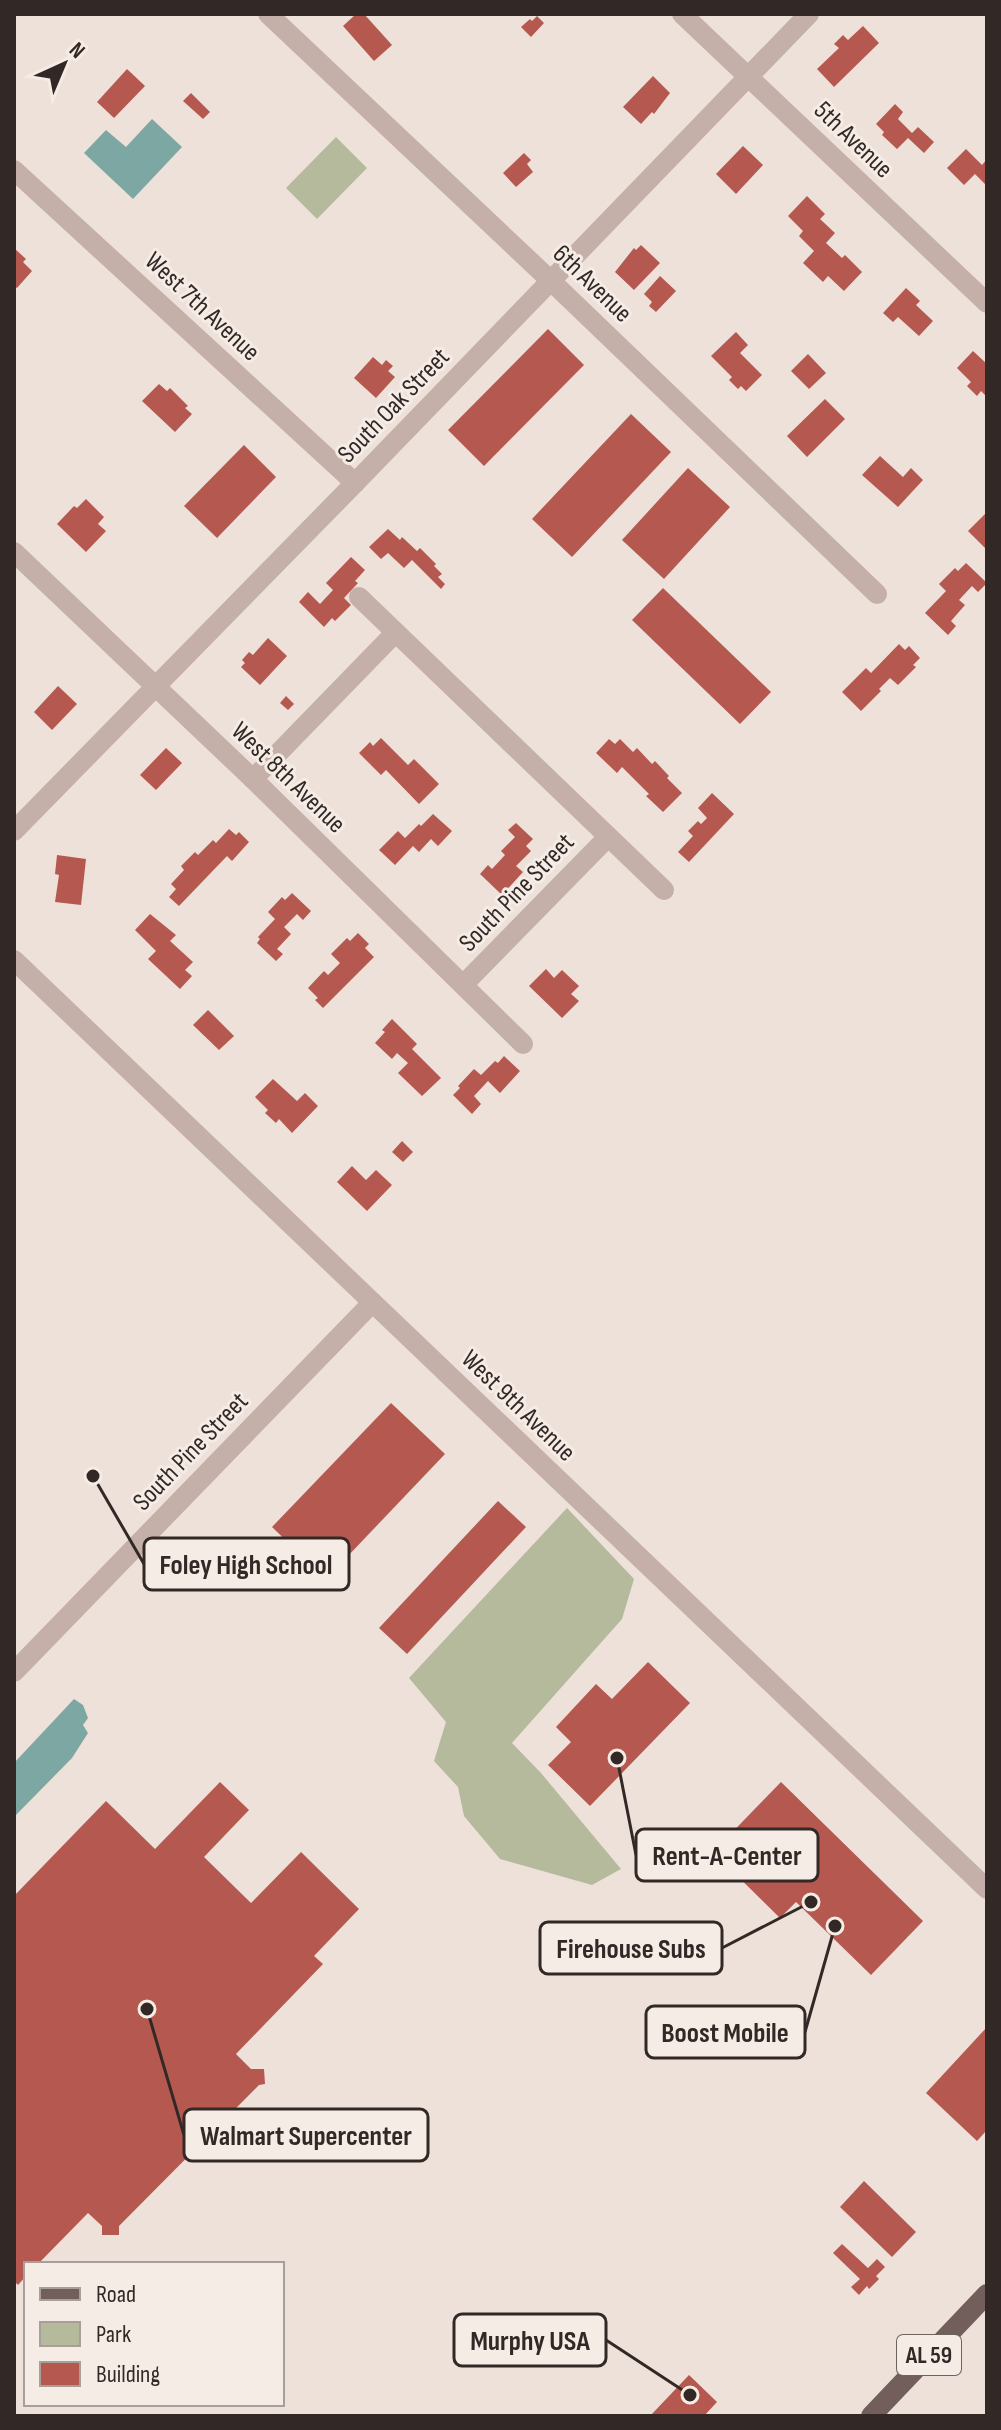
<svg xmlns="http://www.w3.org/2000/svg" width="1001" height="2430" font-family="'Sofia Sans Condensed',sans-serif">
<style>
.green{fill:#b5ba9c}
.water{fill:#7da7a2}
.building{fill:#b55950}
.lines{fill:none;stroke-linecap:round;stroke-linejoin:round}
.minor{stroke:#c4b0a8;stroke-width:20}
.major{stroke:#725e5a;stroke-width:20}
.labels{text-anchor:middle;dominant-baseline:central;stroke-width:6;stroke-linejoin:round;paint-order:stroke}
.shield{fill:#f6ece6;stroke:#6d6460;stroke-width:2}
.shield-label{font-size:24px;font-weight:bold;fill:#322927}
.street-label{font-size:26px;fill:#322927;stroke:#f6ece6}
.leader{fill:none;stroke:#322927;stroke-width:3}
.callout-dot{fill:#322927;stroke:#f6ece6;stroke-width:3}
.callout{fill:#f6ece6;stroke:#322927;stroke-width:3}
.callout-label{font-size:28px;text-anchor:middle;font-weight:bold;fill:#322927}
</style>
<rect width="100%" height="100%" fill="#ede1da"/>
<g class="green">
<path d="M336 137 367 168 317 219 286 188Z"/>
<path d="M567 1508 634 1579 622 1619 512 1743 541 1773 621 1869 592 1885 500 1859 464 1816 458 1787 434 1761 446 1722 409 1678Z"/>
</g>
<g class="water">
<path d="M152 119 182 147 133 199 84 153 106 130 126 147Z"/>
<path d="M74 1699 83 1705 88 1718 83 1725 88 1733 72 1758 14 1817V1763Z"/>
</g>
<g class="building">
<path d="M356 14H364L392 45 374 61 343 26Z"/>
<path d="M537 16 544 23 531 37 521 27 530 19 532 21Z"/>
<path d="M863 26 879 43 834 87 817 69 839 48 834 44 843 35 848 40Z"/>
<path d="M127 69 145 86 114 118 97 102Z"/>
<path d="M653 76 670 93 654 114 652 112 641 124 623 107Z"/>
<path d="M191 93 210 112 203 119 183 101Z"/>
<path d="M895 104 903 112 898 119 912 133 918 127 934 142 924 153 908 138 897 149 882 135 884 132 876 124Z"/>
<path d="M743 146 763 165 736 194 716 174Z"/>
<path d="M966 149 982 165 987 159V186L975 174 964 185 947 168Z"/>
<path d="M524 153 531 160 527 164 533 172 516 187 503 173Z"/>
<path d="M807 196 825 214 820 219 835 233 826 243 842 258 845 255 862 272 844 291 828 276 823 282 803 263 814 251 799 236 803 231 788 216Z"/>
<path d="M641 245 660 263 634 290 615 272 634 248 636 250Z"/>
<path d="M14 248 26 259 23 262 32 271 17 288 14 286Z"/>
<path d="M660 276 676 291 656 312 649 306 652 302 644 294Z"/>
<path d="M906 288 920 301 916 305 933 321 919 336 898 317 893 322 883 313Z"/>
<path d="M548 329 584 365 484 466 448 430Z"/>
<path d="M736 332 748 345 740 353 762 375 746 391 741 386 738 389 729 380 732 377 711 356Z"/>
<path d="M973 351 987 364V392L985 395 981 391 977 396 967 386 971 382 957 368Z"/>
<path d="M808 354 826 373 809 389 791 371Z"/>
<path d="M373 357 382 365 386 360 393 366 388 371 395 377 376 398 354 378Z"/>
<path d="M159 384 167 391 170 388 188 406 185 408 192 414 175 432 142 401Z"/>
<path d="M825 399 845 419 807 457 787 436Z"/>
<path d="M631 414 671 452 572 557 532 519Z"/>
<path d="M244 445 276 477 217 538 184 506Z"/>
<path d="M880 456 903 477 911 468 923 480 898 507 862 475Z"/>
<path d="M688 468 730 507 664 579 622 540Z"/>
<path d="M86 499 104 517 98 524 106 531 86 552 57 524 74 506 77 508Z"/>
<path d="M987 512V550L968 531Z"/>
<path d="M388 529 400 540 402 537 417 551 420 548 436 564 434 566 442 574 438 577 445 584 441 589 412 560 404 568 388 553 381 559 369 547Z"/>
<path d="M351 557 365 570 355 581 358 583 344 598 351 605 335 621 332 618 324 627 299 602 308 592 320 604 333 590 326 583Z"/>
<path d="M966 563 987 583 978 592 972 586 959 600 965 605 951 621 956 626 948 635 925 613 946 591 939 584 955 568 958 571Z"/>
<path d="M663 588 771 692 740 724 632 620Z"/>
<path d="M268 638 287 656 260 685 241 667 245 663 242 660 249 652 253 655Z"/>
<path d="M899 644 905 650 909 646 920 658 913 665 916 667 898 685 890 678 879 689 881 691 861 711 842 692 866 668 871 673Z"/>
<path d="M58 686 77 704 52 730 34 712Z"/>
<path d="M286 696 294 704 288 710 280 703Z"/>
<path d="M381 738 408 765 414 759 439 784 419 804 386 770 381 775 359 753 370 742 373 746Z"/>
<path d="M609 739 615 744 620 739 633 752 637 748 652 764 655 761 669 776 667 778 682 793 663 812 646 796 649 794 622 767 617 773 596 753Z"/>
<path d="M166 748 182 763 156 790 140 775Z"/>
<path d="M712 793 734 814 689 862 678 852 693 836 688 831 698 821 701 824 707 818 698 808Z"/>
<path d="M433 814 452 831 438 846 431 839 419 852 413 846 395 865 379 850 398 831 405 838 419 824 421 826Z"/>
<path d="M516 823 533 839 526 846 531 851 516 866 523 872 502 895 480 874 488 865 492 869 505 855 501 851 515 837 508 830Z"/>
<path d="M229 829 236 835 239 832 249 842 232 861 227 856 179 906 169 897 176 889 171 884 184 870 181 866 195 852 198 855 213 840 216 843Z"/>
<path d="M57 855 86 859 81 905 55 902 59 875 55 874Z"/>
<path d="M292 893 311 911 303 920 297 914 284 927 291 934 277 949 283 954 276 961 257 943 260 939 258 937 275 919 268 912 282 897 285 900Z"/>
<path d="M150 914 176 935 170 941 193 962 185 970 192 976 180 989 148 959 156 951 135 930Z"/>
<path d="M358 933 369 944 365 948 374 957 323 1008 315 1000 318 998 308 988 324 971 328 975 340 963 331 954 347 938 350 941Z"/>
<path d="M546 969 554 978 562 970 579 986 571 994 579 1001 562 1018 529 986Z"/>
<path d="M208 1010 234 1036 219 1050 193 1025Z"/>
<path d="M392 1019 417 1044 412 1049 441 1078 422 1096 398 1073 408 1063 397 1053 392 1059 375 1043 385 1032 382 1030Z"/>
<path d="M504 1056 520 1071 500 1093 488 1081 474 1096 481 1104 472 1114 453 1095 460 1088 458 1086 474 1069 481 1075 495 1061 498 1063Z"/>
<path d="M273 1079 297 1101 305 1093 318 1106 292 1133 279 1119 276 1123 265 1113 268 1110 255 1097Z"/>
<path d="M402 1141 413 1152 403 1162 392 1152Z"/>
<path d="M352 1166 366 1180 376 1170 392 1185 367 1211 337 1182Z"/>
<path d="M391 1403 445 1454 326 1579 272 1527Z"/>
<path d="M498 1501 526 1527 407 1654 379 1628Z"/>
<path d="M648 1662 690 1703 590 1806 548 1765 571 1742 556 1727 596 1684 612 1699Z"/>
<path d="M220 1782 249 1810 204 1857 251 1903 301 1852 359 1909 314 1956 323 1964 236 2054 251 2069H264L265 2084 259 2085 119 2226V2235H102V2226L88 2213 38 2264H26V2276L18 2285 14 2281V1896L106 1801 155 1849Z"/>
<path d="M781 1782 923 1921 871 1975 796 1902 780 1918 713 1852Z"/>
<path d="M987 2027V2130L977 2141 926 2093Z"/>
<path d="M864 2181 916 2232 892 2257 840 2207Z"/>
<path d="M842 2244 868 2268 877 2259 885 2267 876 2276 879 2279 869 2289 867 2286 859 2295 851 2287 860 2279 833 2253Z"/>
<path d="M689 2375 717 2402 704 2416H650Z"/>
</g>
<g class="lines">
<g class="minor">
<path d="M268 14 550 280 877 594"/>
<path d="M682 14 987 303"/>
<path d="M14 170 355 483"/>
<path d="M14 552 253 779 523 1044"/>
<path d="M359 597 664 890"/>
<path d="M253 779 395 633"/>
<path d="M14 831 355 483 809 14"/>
<path d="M14 960 987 1889"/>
<path d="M464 984 608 837"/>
<path d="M14 1672 372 1303"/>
</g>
<path class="major" d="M871 2416 987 2294"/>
</g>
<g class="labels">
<rect class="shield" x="897" y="2335" width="64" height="40" rx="6"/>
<g class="shield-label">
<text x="929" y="2355">AL 59</text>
</g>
<g class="street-label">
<text transform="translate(853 140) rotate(44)">5th Avenue</text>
<text transform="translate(592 284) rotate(44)">6th Avenue</text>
<text transform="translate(202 307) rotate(43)">West 7th Avenue</text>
<text transform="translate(394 406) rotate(-46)">South Oak Street</text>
<text transform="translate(288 778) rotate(44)">West 8th Avenue</text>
<text transform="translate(517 893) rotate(-46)">South Pine Street</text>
<text transform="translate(518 1406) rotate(44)">West 9th Avenue</text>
<text transform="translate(191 1452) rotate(-46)">South Pine Street</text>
</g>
</g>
<path class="leader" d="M93 1476L144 1564M617 1758L636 1855M811 1902L722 1948M835 1926L805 2032M147 2009L184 2135M690 2395L606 2340"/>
<g class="callout-dot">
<circle cx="93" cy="1476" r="8"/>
<circle cx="617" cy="1758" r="8"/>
<circle cx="811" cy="1902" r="8"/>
<circle cx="835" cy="1926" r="8"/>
<circle cx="147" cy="2009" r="8"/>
<circle cx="690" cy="2395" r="8"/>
</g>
<g class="callout">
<rect x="144" y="1538" width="205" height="52" rx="8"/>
<rect x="636" y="1829" width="182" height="52" rx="8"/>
<rect x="540" y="1922" width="182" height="52" rx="8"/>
<rect x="646" y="2006" width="159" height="52" rx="8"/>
<rect x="184" y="2109" width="244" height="52" rx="8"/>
<rect x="454" y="2314" width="152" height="52" rx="8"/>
</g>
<g class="callout-label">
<text x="246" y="1574">Foley High School</text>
<text x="727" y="1865">Rent-A-Center</text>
<text x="631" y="1958">Firehouse Subs</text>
<text x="725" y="2042">Boost Mobile</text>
<text x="306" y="2145">Walmart Supercenter</text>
<text x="530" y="2350">Murphy USA</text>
</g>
<rect width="1001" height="2430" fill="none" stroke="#322927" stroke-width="32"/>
<rect x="24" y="2262" width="260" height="144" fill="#f6ece6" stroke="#a89e9a" stroke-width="2"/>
<rect x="40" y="2288" width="40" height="12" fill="#725e5a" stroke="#a89e9a" stroke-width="2"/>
<text x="96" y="2302" font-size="24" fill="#322927">Road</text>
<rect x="40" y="2322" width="40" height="24" fill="#b5ba9c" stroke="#a89e9a" stroke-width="2"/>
<text x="96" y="2342" font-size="24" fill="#322927">Park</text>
<rect x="40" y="2362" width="40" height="24" fill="#b55950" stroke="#a89e9a" stroke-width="2"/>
<text x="96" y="2382" font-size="24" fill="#322927">Building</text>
<g transform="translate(64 64) rotate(44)" stroke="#f6ece6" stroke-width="6" paint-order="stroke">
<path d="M0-6L14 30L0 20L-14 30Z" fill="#322927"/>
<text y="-12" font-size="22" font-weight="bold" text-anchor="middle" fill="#322927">N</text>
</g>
</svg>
